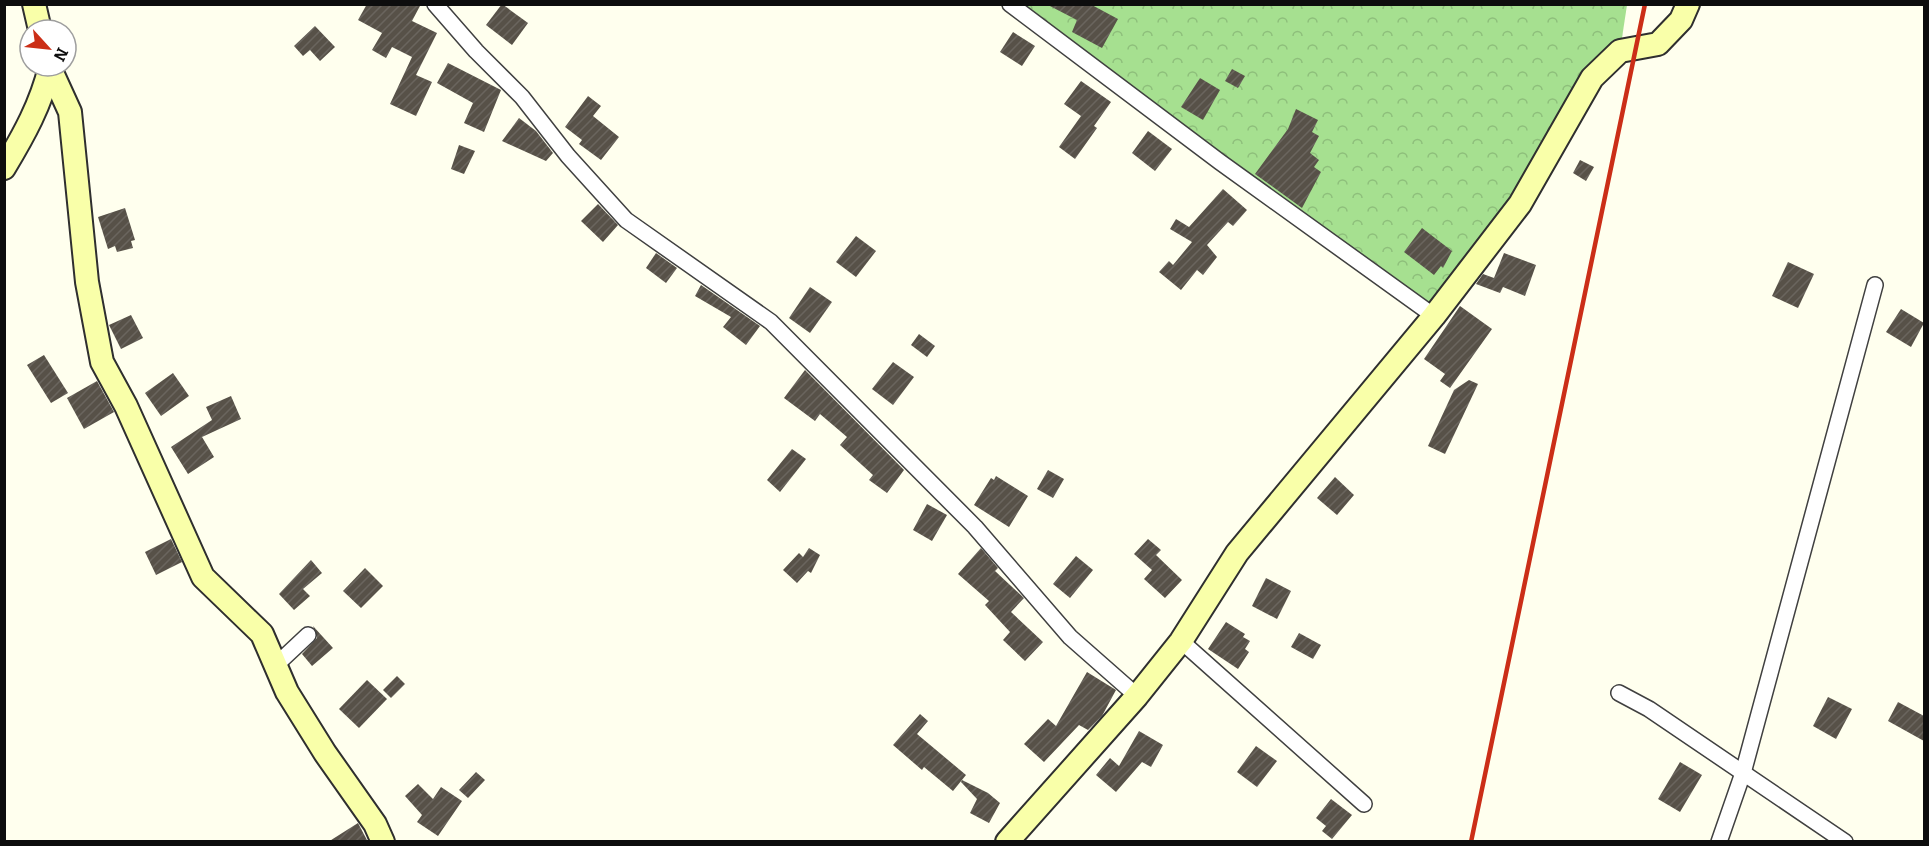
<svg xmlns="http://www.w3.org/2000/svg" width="1929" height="846" font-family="Bitter,serif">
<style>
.forest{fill:url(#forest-crowns)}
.building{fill:url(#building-hatch)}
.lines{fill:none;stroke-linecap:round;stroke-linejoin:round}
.street-casing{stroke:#404040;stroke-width:18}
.secondary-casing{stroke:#2f2f2f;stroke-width:26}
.street{stroke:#fff;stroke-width:15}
.secondary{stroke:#f9ffa9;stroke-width:22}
.rail{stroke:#cb2e17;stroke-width:4.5}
</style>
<defs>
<pattern id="forest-crowns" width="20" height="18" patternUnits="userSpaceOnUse" patternTransform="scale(1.5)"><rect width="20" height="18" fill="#a6e090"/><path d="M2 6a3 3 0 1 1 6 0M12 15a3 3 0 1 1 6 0" fill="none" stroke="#8ebf7b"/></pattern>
<pattern id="building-hatch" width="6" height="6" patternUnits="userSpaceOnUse" patternTransform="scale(1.5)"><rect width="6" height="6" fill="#575148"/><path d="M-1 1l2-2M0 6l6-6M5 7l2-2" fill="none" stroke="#6a655e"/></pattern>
</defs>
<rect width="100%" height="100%" fill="#ffe"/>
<path class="forest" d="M1005 5H1627L1620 51 1434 316Z"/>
<g class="building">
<path d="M367 4H421L412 21 437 33 416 75 432 82 416 116 390 104 412 57 392 47 386 58 372 50 382 33 358 20Z"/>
<path d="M502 4 528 23 512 45 486 25Z"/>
<path d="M1046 4H1090L1118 19 1102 48 1072 32 1077 20Z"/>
<path d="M315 26 335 47 320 61 310 50 303 56 294 46Z"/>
<path d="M1013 32 1035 46 1022 66 1000 52Z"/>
<path d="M448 63 501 90 484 132 464 123 473 103 437 83Z"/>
<path d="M1232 69 1245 76 1238 88 1225 81Z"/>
<path d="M1200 78 1220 90 1203 120 1181 107Z"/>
<path d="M1081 81 1111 102 1094 126 1097 128 1075 159 1059 147 1081 116 1064 104Z"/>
<path d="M588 96 601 106 593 116 619 137 601 160 579 144 582 140 565 127Z"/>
<path d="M1296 109 1318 120 1312 132 1319 136 1310 153 1319 160 1314 167 1321 172 1302 208 1255 174 1288 129Z"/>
<path d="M519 118 536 131 553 153 546 161 502 141Z"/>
<path d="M1148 131 1172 149 1155 171 1132 153Z"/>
<path d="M459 145 475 151 464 174 451 169Z"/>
<path d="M1580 160 1594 167 1586 181 1573 173Z"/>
<path d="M1223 189 1247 210 1233 226 1228 222 1207 245 1217 257 1203 275 1197 270 1181 290 1159 272 1169 261 1173 265 1192 242 1170 229 1176 219 1189 227Z"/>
<path d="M598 204 618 225 603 242 581 221Z"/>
<path d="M125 208 135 240 131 241 133 248 117 252 115 246 108 249 98 217Z"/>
<path d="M1422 228 1452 251 1443 268 1441 266 1434 275 1404 252Z"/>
<path d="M856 236 876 251 856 277 836 262Z"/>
<path d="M656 253 677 268 666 283 646 268Z"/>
<path d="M1504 253 1536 265 1525 296 1503 287 1500 293 1476 284 1483 274 1494 278Z"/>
<path d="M1788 262 1814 274 1798 308 1772 296Z"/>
<path d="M701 285 760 326 746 345 723 327 731 317 695 296Z"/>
<path d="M810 287 832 302 810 333 789 318Z"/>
<path d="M1460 306 1492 329 1450 388 1440 381 1445 374 1424 359Z"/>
<path d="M1901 309 1924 323 1911 347 1886 332Z"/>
<path d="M131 315 143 338 121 349 109 325Z"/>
<path d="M919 334 935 346 927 357 911 345Z"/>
<path d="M44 355 68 393 51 403 27 365Z"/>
<path d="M893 362 914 377 893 405 872 389Z"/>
<path d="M805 370 904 470 887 493 869 480 873 475 840 445 847 437 820 414 815 421 784 398Z"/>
<path d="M173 373 189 396 161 416 145 393Z"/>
<path d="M1469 380 1478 384 1445 454 1428 446 1454 390Z"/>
<path d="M97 381 114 412 84 429 67 398Z"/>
<path d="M231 396 241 419 202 437 214 457 188 474 171 447 212 420 206 407Z"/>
<path d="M792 449 806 459 780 492 767 480Z"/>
<path d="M1048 470 1064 479 1053 498 1037 489Z"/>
<path d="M996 476 1028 496 1009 527 974 505 991 478 994 480Z"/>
<path d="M1335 477 1354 495 1337 515 1317 498Z"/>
<path d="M927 504 947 515 932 541 913 530Z"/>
<path d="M171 539 182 562 156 575 145 552Z"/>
<path d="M1148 539 1161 550 1156 555 1182 580 1165 598 1144 579 1152 570 1134 554Z"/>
<path d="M809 548 820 555 811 573 808 571 797 583 783 570 799 553 803 557Z"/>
<path d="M981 548 998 568 995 571 1024 598 1011 612 1043 642 1025 661 1003 640 1010 632 985 605 989 601 958 574Z"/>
<path d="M1076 556 1093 570 1070 598 1053 584Z"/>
<path d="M311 560 322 573 303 589 310 596 294 610 279 594Z"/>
<path d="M365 568 383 586 361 608 343 591Z"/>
<path d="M1266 578 1291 591 1277 619 1252 606Z"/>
<path d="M1226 622 1245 634 1243 637 1250 641 1245 649 1249 652 1238 669 1208 649Z"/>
<path d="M313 626 333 648 312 666 302 654 317 638Z"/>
<path d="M1299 633 1321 645 1313 659 1291 647Z"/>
<path d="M1087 672 1116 690 1102 716 1088 730 1079 725 1044 762 1024 744 1048 719 1056 726Z"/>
<path d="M397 676 405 684 391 698 383 690Z"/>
<path d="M367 680 387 699 359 728 339 709Z"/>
<path d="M1828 697 1852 709 1836 739 1813 726Z"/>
<path d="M1898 702 1924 716V741L1888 721Z"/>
<path d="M920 714 928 721 917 734 966 775 953 791 924 767 922 770 893 745Z"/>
<path d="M1139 731 1163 745 1151 767 1142 762 1116 792 1096 775 1110 758 1119 766Z"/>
<path d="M1256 746 1277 761 1257 787 1237 772Z"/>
<path d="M1680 762 1702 775 1680 812 1658 799Z"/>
<path d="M476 772 485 780 468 798 459 790Z"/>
<path d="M962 780 988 793 1000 803 989 823 970 813 977 799 961 782Z"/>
<path d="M418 784 433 799 441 787 462 801 438 836 417 822 422 815 405 796Z"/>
<path d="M1331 799 1352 815 1332 839 1322 831 1326 826 1316 818Z"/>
<path d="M358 823 368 842H328Z"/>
</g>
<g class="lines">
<g class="street-casing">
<g id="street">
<path d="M435 4 476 51 522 97 568 156 626 220 771 322 975 527 1070 637 1137 696"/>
<path d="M1010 4 1220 162 1434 316"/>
<path d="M1181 641 1364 804"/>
<path d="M276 665 308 635"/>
<path d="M1619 693 1649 709 1845 842"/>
<path d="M1719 842 1743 773 1875 285"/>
</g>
</g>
<g class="secondary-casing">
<g id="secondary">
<path d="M34 4 40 30"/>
<path d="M49 66 70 112 87 282 102 362 126 406 203 577 262 634 287 692 325 753 375 824 383 842"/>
<path d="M4 168C24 135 41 104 50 67"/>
<path d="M1007 842 1137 696 1181 641 1237 553 1434 316 1520 204 1592 78 1620 51 1658 44 1681 20 1688 4"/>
</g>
</g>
<use href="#street" class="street"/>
<use href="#secondary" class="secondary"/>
<path class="rail" d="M1471 842 1645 4"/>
</g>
<rect width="1929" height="846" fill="none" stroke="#0d0d0d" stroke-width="12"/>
<g transform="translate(48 48) rotate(117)"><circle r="28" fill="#ffffff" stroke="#9e9e9e" stroke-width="1.5"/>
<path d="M0-4.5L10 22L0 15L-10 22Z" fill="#cb2e17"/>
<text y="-9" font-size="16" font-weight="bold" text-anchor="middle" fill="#0d0d0d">N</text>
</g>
</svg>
